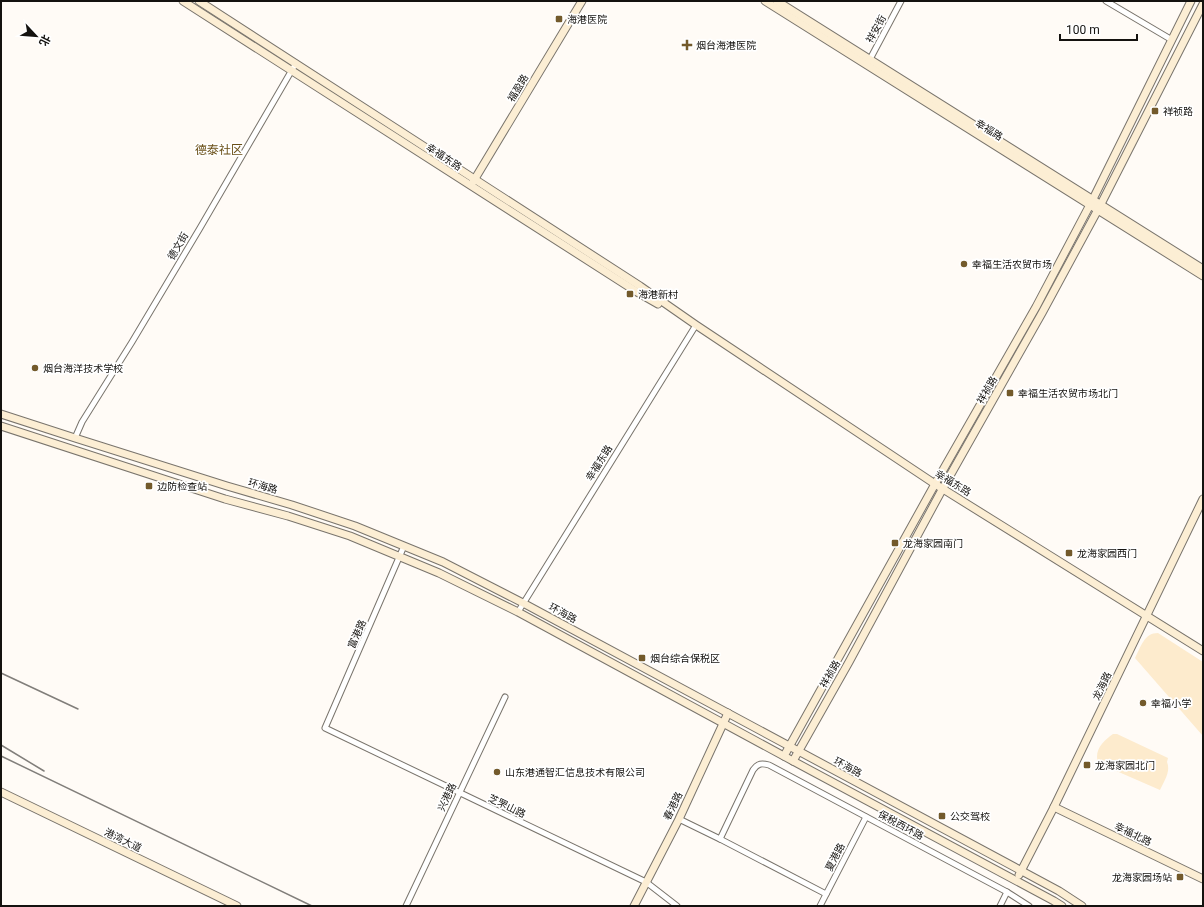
<svg xmlns="http://www.w3.org/2000/svg" width="1204" height="907" font-family="Roboto,'Noto Sans SC',sans-serif">
<style>
.green{fill:#fdebcd}
.lines{fill:none;stroke-linecap:round;stroke-linejoin:round}
.street-casing{stroke:#79746c;stroke-width:7}
.secondary-casing{stroke:#79746c;stroke-width:9}
.street{stroke:#fff;stroke-width:5}
.secondary{stroke:#fceed4;stroke-width:7}
.rail{stroke:#817e7a;stroke-width:1.5}
.poi-dot{fill:#735a2b;stroke:#fff;stroke-width:1.5}
.labels{text-anchor:middle;dominant-baseline:central;stroke-width:3.5;stroke-linejoin:round;paint-order:stroke}
.poi-label{font-size:10px;fill:#14120f;stroke:#fff;text-anchor:start}
.street-label{font-size:10px;fill:#14120f;stroke:#fff}
.quarter-label{font-size:12px;fill:#6a4f17;stroke:#fff}
</style>
<rect width="100%" height="100%" fill="#fffbf6"/>
<g class="green">
<path d="M1158 633 1203 662V736L1135 658C1141 647 1144 633 1158 633Z"/>
<path d="M1113 734H1117L1168 758 1167 762C1171 772 1164 781 1160 790L1098 763C1094 750 1103 741 1113 734Z"/>
</g>
<g class="lines">
<g class="street-casing">
<g id="street">
<path d="M1106 1 1172 40"/>
<path d="M869 61 901 1"/>
<path d="M75 438 82 422 132 342 200 228 296 63"/>
<path d="M404 546 325 728 646 882 677 906"/>
<path d="M518 612 696 325"/>
<path d="M679 819 720 839 753 770C758 763 762 763 769 765L1007 892 1029 906"/>
<path d="M720 839 826 894"/>
<path d="M406 906 505 697"/>
<path d="M820 906 866 817"/>
<path d="M1000 906 1007 892"/>
</g>
</g>
<g class="secondary-casing">
<g id="secondary">
<path d="M183 1 637 292 658 304"/>
<path d="M199 1 640 286 696 325 935 484 1203 651"/>
<path d="M765 1 1203 276"/>
<path d="M777 1 1203 269"/>
<path d="M473 182 582 1"/>
<path d="M1 414 75 438 227 486 292 505 355 526 443 562 523 603 1059 891 1082 906"/>
<path d="M1 426 225 499 288 516 350 536 439 573 518 612 793 761 1054 901 1062 906"/>
<path d="M784 756 935 484 1036 307 1093 199 1191 1"/>
<path d="M793 761 849 662 943 488 1042 313 1101 204 1203 4"/>
<path d="M1 792 237 906"/>
<path d="M1054 807 1203 879"/>
<path d="M1019 875 1054 807 1203 499"/>
<path d="M634 906 679 819 728 713"/>
</g>
</g>
<use href="#street" class="street"/>
<use href="#secondary" class="secondary"/>
<g class="rail">
<path d="M1 673 78 709"/>
<path d="M1 745 44 771"/>
<path d="M1 756 312 906"/>
</g>
</g>
<g class="poi-dot">
<rect x="555" y="15" width="8" height="8" rx="2"/>
<path d="M685 39h4v4h4v4h-4v4h-4v-4h-4v-4h4z"/>
<rect x="1151" y="107" width="8" height="8" rx="2"/>
<circle cx="964" cy="264" r="4"/>
<rect x="626" y="290" width="8" height="8" rx="2"/>
<circle cx="35" cy="368" r="4"/>
<rect x="1006" y="389" width="8" height="8" rx="2"/>
<rect x="145" y="482" width="8" height="8" rx="2"/>
<rect x="891" y="539" width="8" height="8" rx="2"/>
<rect x="1065" y="549" width="8" height="8" rx="2"/>
<rect x="638" y="654" width="8" height="8" rx="2"/>
<circle cx="1143" cy="703" r="4"/>
<rect x="1083" y="761" width="8" height="8" rx="2"/>
<circle cx="497" cy="772" r="4"/>
<rect x="938" y="812" width="8" height="8" rx="2"/>
<rect x="1176" y="873" width="8" height="8" rx="2"/>
</g>
<g class="labels">
<g class="poi-label">
<text x="567" y="19">海港医院</text>
<text x="696" y="45">烟台海港医院</text>
<text x="1163" y="111">祥祯路</text>
<text x="972" y="264">幸福生活农贸市场</text>
<text x="638" y="294">海港新村</text>
<text x="43" y="368">烟台海洋技术学校</text>
<text x="1018" y="393">幸福生活农贸市场北门</text>
<text x="157" y="486">边防检查站</text>
<text x="903" y="543">龙海家园南门</text>
<text x="1077" y="553">龙海家园西门</text>
<text x="650" y="658">烟台综合保税区</text>
<text x="1151" y="703">幸福小学</text>
<text x="1095" y="765">龙海家园北门</text>
<text x="505" y="772">山东港通智汇信息技术有限公司</text>
<text x="950" y="816">公交驾校</text>
<text x="1172" y="877" text-anchor="end">龙海家园场站</text>
</g>
<g class="street-label">
<text transform="translate(876 29) rotate(-61)">祥安街</text>
<text transform="translate(518 88) rotate(-59)">福盈路</text>
<text transform="translate(989 130) rotate(32)">幸福路</text>
<text transform="translate(444 157) rotate(33)">幸福东路</text>
<text transform="translate(178 246) rotate(-59)">德文街</text>
<text transform="translate(987 390) rotate(-60)">祥祯路</text>
<text transform="translate(599 463) rotate(-58)">幸福东路</text>
<text transform="translate(953 483) rotate(31)">幸福东路</text>
<text transform="translate(263 486) rotate(16)">环海路</text>
<text transform="translate(563 613) rotate(28)">环海路</text>
<text transform="translate(357 634) rotate(-66)">富港路</text>
<text transform="translate(830 674) rotate(-60)">祥祯路</text>
<text transform="translate(1102 686) rotate(-64)">龙海路</text>
<text transform="translate(848 767) rotate(28)">环海路</text>
<text transform="translate(447 797) rotate(-65)">兴港路</text>
<text transform="translate(507 806) rotate(26)">芝罘山路</text>
<text transform="translate(673 806) rotate(-64)">春港路</text>
<text transform="translate(901 825) rotate(28)">保税西环路</text>
<text transform="translate(1133 834) rotate(26)">幸福北路</text>
<text transform="translate(123 840) rotate(26)">港湾大道</text>
<text transform="translate(835 857) rotate(-63)">夏港路</text>
</g>
<g class="quarter-label">
<text x="219" y="150">德泰社区</text>
</g>
</g>
<rect width="1204" height="907" fill="none" stroke="#14120f" stroke-width="4"/>
<g transform="translate(36 36) rotate(116)" stroke="#ffffff" stroke-width="3" paint-order="stroke">
<path d="M0-3L7 15L0 10L-7 15Z" fill="#14120f"/>
<text y="-6" font-size="11" font-weight="bold" text-anchor="middle" fill="#14120f">北</text>
</g>
<path d="M1060 34v6h77v-6" fill="none" stroke="#14120f" stroke-width="2"/>
<text x="1066" y="34" font-size="12" fill="#14120f" stroke="#ffffff" stroke-width="3" paint-order="stroke">100 m</text>
</svg>
